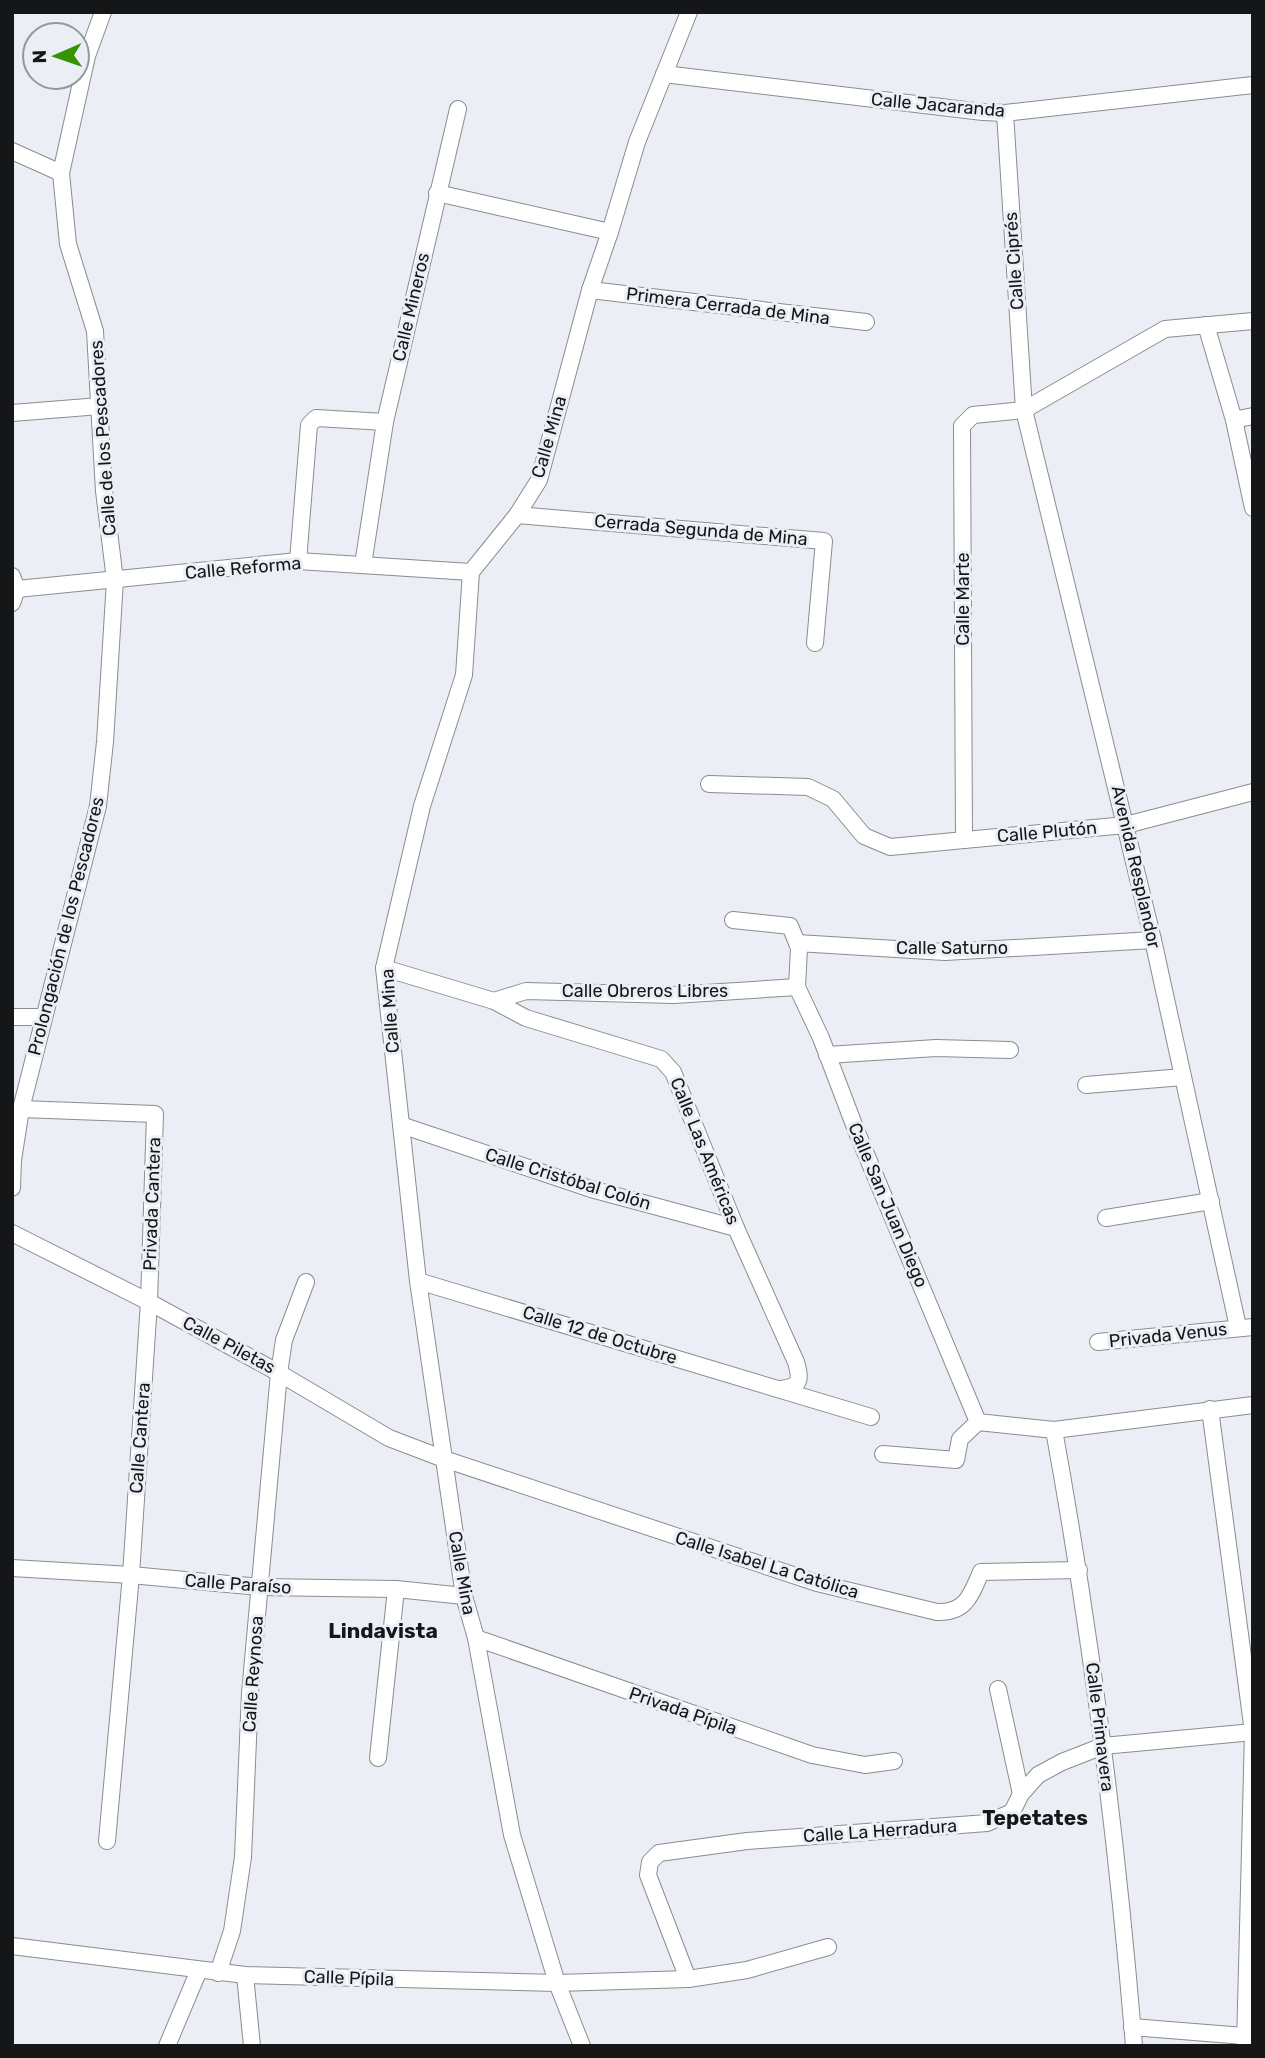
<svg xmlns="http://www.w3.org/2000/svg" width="1265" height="2058" font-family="Rubik,sans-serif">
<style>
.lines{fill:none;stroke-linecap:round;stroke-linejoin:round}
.street-casing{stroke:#898c91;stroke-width:18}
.street{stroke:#fff;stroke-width:16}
.labels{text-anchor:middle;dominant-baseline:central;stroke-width:6;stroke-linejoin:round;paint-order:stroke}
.street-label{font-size:18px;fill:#151618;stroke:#ebeff5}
.quarter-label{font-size:21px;font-weight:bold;fill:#151618;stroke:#ebeff5}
</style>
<rect width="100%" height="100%" fill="#ebeff5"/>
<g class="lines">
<g class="street-casing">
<g id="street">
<path d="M664 74 983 112 1005 113 1253 85"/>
<path d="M1005 113 1024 410 1153 940 1238 1327"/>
<path d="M12 151 61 173"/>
<path d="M437 193 610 232"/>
<path d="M590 290 866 322"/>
<path d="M1206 325 1234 420 1253 508"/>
<path d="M12 413 100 406"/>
<path d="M1234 420 1253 416"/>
<path d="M517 515 824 541 815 643"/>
<path d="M298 561 309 425 316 418 385 422"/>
<path d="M363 565 385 422 458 109"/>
<path d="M12 576 17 589 12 603"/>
<path d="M17 589 298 561 471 572"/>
<path d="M709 784 808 787 833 799 864 836 890 847 1126 825 1253 792"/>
<path d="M964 840 962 426 973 415 1024 410 1165 329 1253 321"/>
<path d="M733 920 790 926 797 943"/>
<path d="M384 968 494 1001 526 1018 661 1059 673 1072 736 1228 796 1362C801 1380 801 1386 781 1389"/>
<path d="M494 1001 526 991 674 995 797 987"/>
<path d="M12 1017H43"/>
<path d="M827 1055 936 1048 1010 1050"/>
<path d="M1086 1085 1183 1077"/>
<path d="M21 1109 155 1114 149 1302 131 1575 107 1841"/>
<path d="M401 1125 591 1189 736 1228"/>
<path d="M12 1188 13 1160 21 1109 98 806 105 742 115 580 104 491 95 331 68 244 61 173 87 56 103 12"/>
<path d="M1106 1218 1211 1201"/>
<path d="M12 1233 149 1302 279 1373 389 1438 444 1459 817 1583 937 1612C966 1613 971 1595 981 1572L1079 1570"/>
<path d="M418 1281 871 1417"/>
<path d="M1098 1342 1253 1327"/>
<path d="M1210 1409 1253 1732 1245 2046"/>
<path d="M978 1422 856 1130 821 1038 797 987 799 948 797 943 945 952 1153 940"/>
<path d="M978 1422 1054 1430 1253 1405"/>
<path d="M1054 1430C1091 1634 1117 1839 1134 2046"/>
<path d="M883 1454 956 1460 960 1439 978 1422"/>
<path d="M12 1568 131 1575 260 1587 396 1589 464 1596"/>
<path d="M476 1638 812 1755 865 1765 894 1761"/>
<path d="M998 1689 1021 1794"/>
<path d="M378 1758 396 1589"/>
<path d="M12 1946 245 1975 557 1983 688 1979 747 1970 828 1947"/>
<path d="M218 1973 232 1931 243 1857 250 1693 279 1373 284 1340 306 1282"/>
<path d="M245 1975 252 2046"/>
<path d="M688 1979 648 1875 650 1862 659 1853 747 1841 987 1823 1012 1812 1021 1794 1038 1775 1062 1762 1103 1746 1253 1732"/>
<path d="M1132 2027 1244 2036"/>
<path d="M167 2046 199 1970"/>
<path d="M582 2046 557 1983 512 1835 476 1638 464 1596 418 1281 384 968 422 806 464 675 471 572 517 515 539 480 590 290 610 232 637 142 689 12"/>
</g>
</g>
<use href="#street" class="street"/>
</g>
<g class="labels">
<g class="street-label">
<text transform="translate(938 105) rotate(5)">Calle Jacaranda</text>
<text transform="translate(1014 261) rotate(-94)">Calle Ciprés</text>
<text transform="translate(728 306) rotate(7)">Primera Cerrada de Mina</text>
<text transform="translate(411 307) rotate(-77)">Calle Mineros</text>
<text transform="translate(549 437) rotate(-74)">Calle Mina</text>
<text transform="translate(103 438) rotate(-94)">Calle de los Pescadores</text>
<text transform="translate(701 530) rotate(5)">Cerrada Segunda de Mina</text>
<text transform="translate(243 568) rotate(-5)">Calle Reforma</text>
<text transform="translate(963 599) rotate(-90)">Calle Marte</text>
<text transform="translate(1047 832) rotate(-5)">Calle Plutón</text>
<text transform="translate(1136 867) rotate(77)">Avenida Resplandor</text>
<text transform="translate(66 926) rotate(-76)">Prolongación de los Pescadores</text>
<text x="952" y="948">Calle Saturno</text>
<text x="645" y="991">Calle Obreros Libres</text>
<text transform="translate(390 1011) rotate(-94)">Calle Mina</text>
<text transform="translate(705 1151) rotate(68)">Calle Las Américas</text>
<text transform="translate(568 1179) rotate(17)">Calle Cristóbal Colón</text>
<text transform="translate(152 1204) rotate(-88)">Privada Cantera</text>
<text transform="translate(888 1205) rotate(67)">Calle San Juan Diego</text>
<text transform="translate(600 1335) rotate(17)">Calle 12 de Octubre</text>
<text transform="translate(1168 1335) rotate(-6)">Privada Venus</text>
<text transform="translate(229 1345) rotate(28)">Calle Piletas</text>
<text transform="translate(140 1438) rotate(-86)">Calle Cantera</text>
<text transform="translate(767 1565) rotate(17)">Calle Isabel La Católica</text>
<text transform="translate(462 1573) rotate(80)">Calle Mina</text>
<text transform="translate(238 1584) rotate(4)">Calle Paraíso</text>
<text transform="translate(253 1674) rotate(-86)">Calle Reynosa</text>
<text transform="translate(683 1711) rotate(19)">Privada Pípila</text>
<text transform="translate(1100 1727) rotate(83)">Calle Primavera</text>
<text transform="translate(880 1831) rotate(-4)">Calle La Herradura</text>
<text transform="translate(349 1978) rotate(2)">Calle Pípila</text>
</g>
<g class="quarter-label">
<text x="383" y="1630">Lindavista</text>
<text x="1035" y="1817">Tepetates</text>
</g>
</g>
<rect width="1265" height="2058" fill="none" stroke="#151618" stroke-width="28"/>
<g transform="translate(56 56) rotate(268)"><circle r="33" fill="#ebeff5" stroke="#95989d" stroke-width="2"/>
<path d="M0-5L12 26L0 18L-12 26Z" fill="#379204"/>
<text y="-10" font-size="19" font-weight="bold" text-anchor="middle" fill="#151618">N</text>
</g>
</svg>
